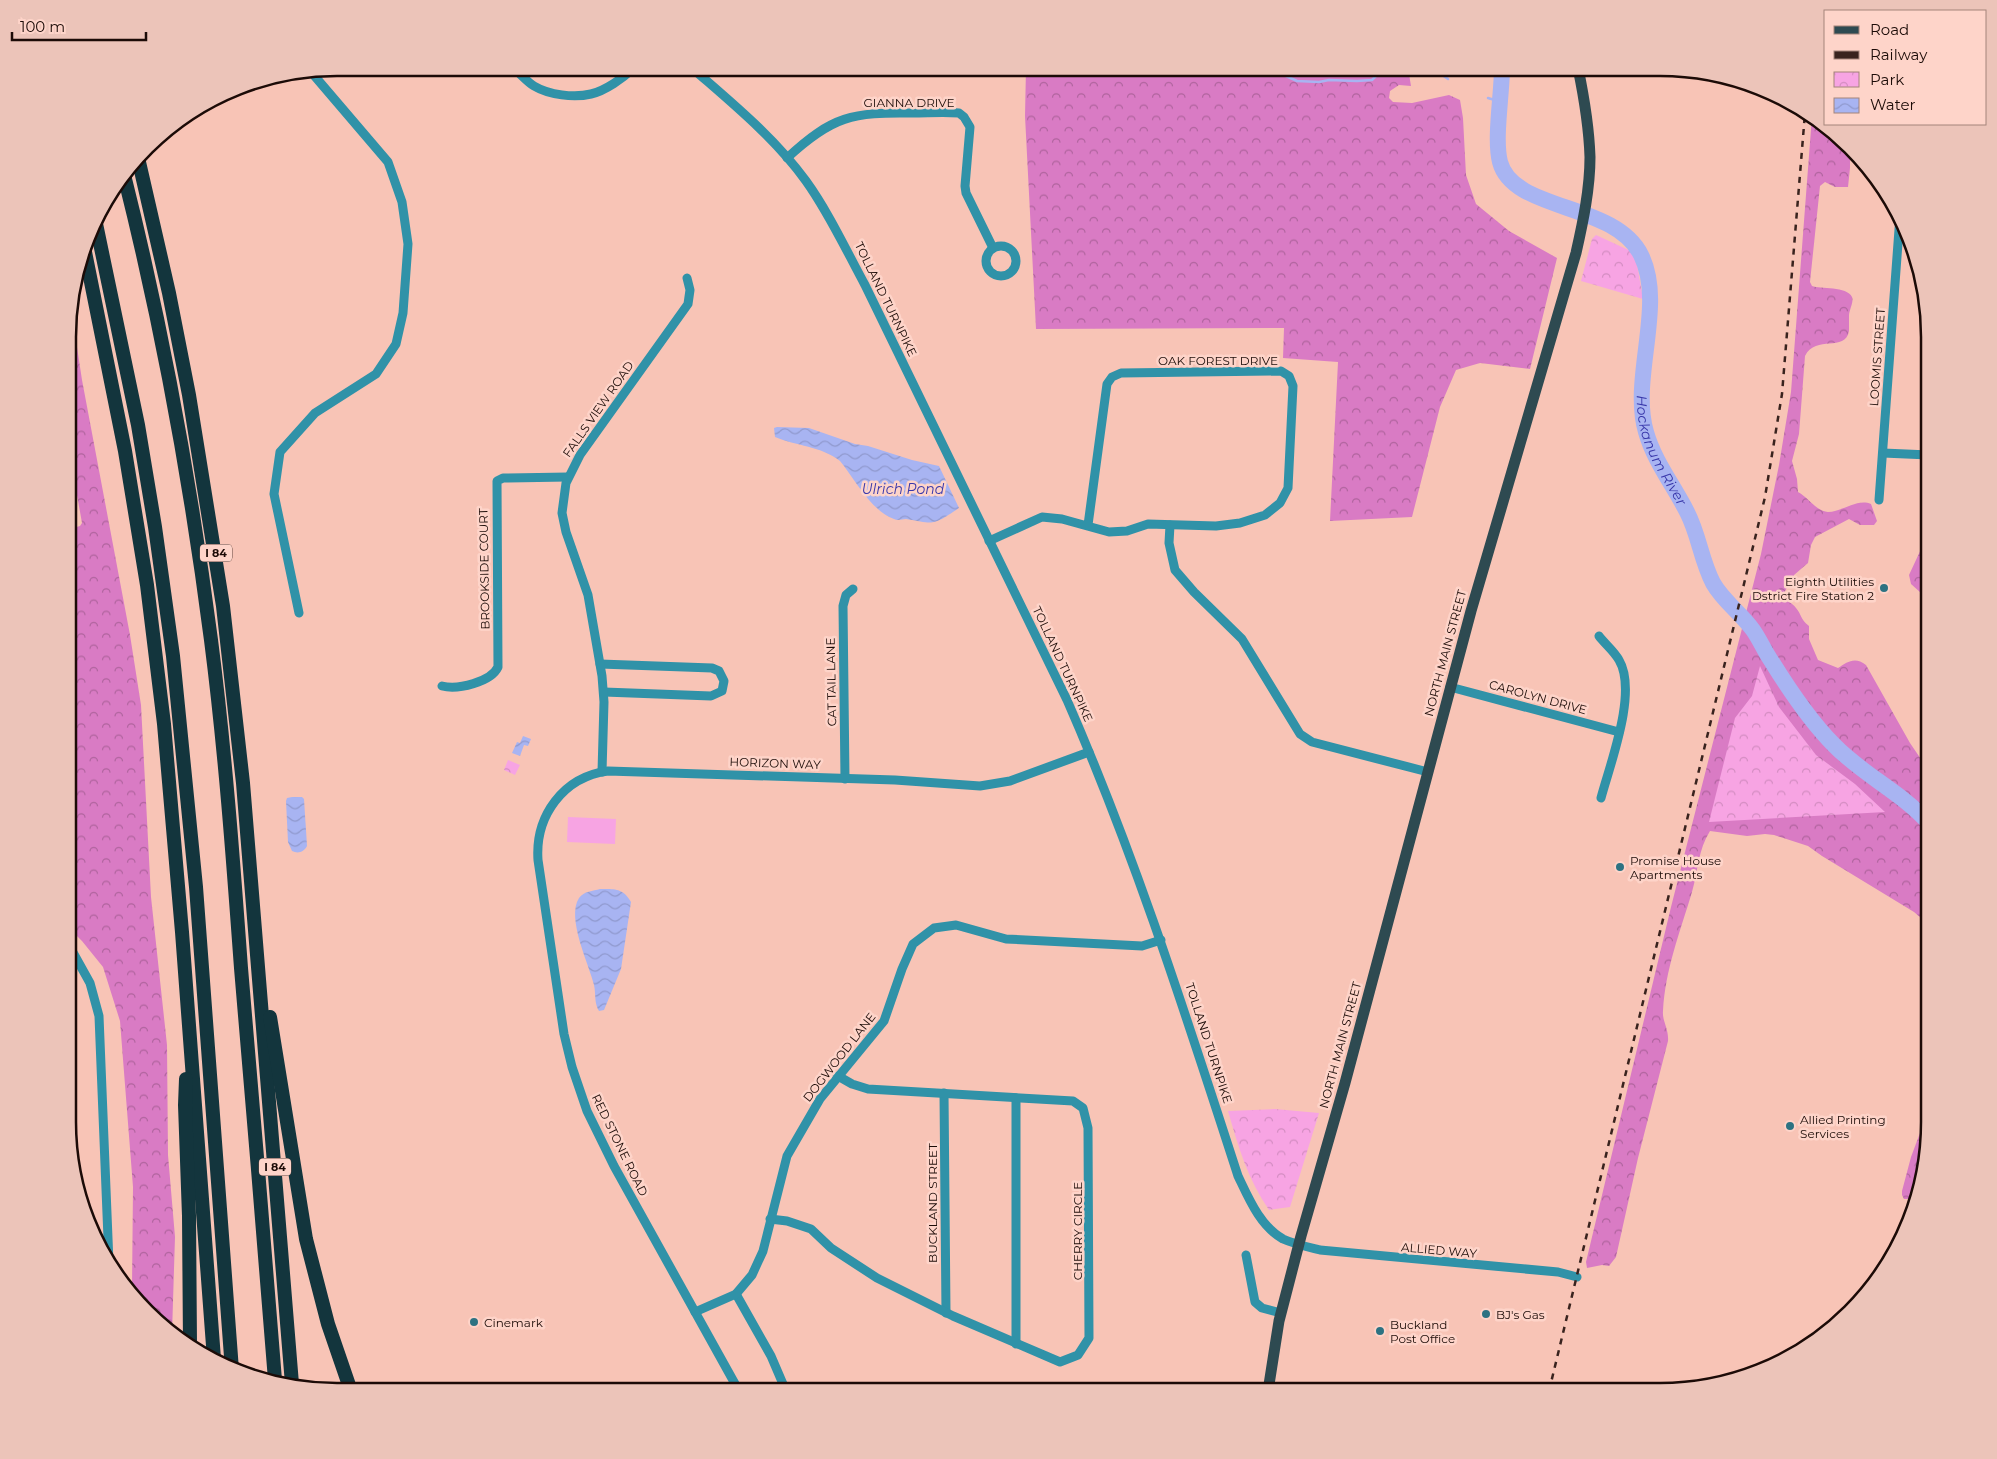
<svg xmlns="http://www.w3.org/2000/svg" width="1997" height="1459" font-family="Montserrat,sans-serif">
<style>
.forest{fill:url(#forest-crowns)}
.park{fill:url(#park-crowns)}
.garden{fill:#f7a4e3}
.water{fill:url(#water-waves)}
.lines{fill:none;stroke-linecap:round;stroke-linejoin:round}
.stream{stroke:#a8b4f2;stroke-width:2.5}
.river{stroke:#a8b4f2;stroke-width:16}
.minor{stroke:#3092a8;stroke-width:9}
.major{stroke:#2e4a51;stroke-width:11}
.highway{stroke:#13353d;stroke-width:14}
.rail{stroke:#39231e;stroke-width:2.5;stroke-dasharray:6 6;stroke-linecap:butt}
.poi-dot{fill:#2d7282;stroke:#fed4c9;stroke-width:2}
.labels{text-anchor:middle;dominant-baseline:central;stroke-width:5;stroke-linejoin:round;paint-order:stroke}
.shield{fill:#fed4c9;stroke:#604741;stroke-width:1}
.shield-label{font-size:11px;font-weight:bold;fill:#1c0b07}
.street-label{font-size:12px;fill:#1c0b07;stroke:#fed4c9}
.poi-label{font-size:12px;fill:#1c0b07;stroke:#fed4c9;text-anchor:start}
.water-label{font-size:14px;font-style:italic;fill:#3837aa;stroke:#fed4c9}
.rim{fill:none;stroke:#1c0b07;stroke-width:2.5}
</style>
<defs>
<pattern id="forest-crowns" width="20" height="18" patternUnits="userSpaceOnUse" patternTransform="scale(1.25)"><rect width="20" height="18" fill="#d97bc4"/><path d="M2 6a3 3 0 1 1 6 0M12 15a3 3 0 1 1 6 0" fill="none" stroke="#af639d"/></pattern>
<pattern id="park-crowns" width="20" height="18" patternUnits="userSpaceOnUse" patternTransform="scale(1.25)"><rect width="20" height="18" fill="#f7a4e3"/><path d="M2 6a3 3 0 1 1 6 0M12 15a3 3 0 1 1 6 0" fill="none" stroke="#d38cc1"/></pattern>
<pattern id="water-waves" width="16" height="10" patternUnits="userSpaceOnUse" patternTransform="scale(1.25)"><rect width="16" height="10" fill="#a8b4f2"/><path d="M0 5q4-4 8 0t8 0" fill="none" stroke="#9099ce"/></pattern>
</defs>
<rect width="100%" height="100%" fill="#f8c4b6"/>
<g class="forest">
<path d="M1026 68H1408L1411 86 1399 85 1390 91 1389 98 1393 102 1412 103 1449 95 1460 100 1463 118 1466 175 1476 204 1509 231 1557 258 1530 369 1480 363 1456 370 1440 407 1412 517 1330 521 1338 362 1283 358 1284 328 1036 329 1025 116Z"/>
<path d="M1812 116 1824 123 1850 147V168L1848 187H1835L1825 182 1820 186 1810 282 1812 286C1820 289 1847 286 1852 297 1854 302 1849 310 1849 316 1849 321 1849 326 1849 331 1845 353 1816 334 1805 356L1799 434 1792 461 1797 479 1798 492C1808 497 1816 511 1828 512 1842 512 1857 498 1871 504L1877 521 1874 525H1860L1849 519 1815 537 1811 545 1808 563 1794 575 1783 595C1786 602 1792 602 1796 608 1802 615 1800 619 1809 626V639L1818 660 1838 668C1847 662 1855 656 1866 665L1910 743 1929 771V928L1921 918 1914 912 1822 856 1808 846 1774 835 1765 834 1747 836 1710 831C1698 850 1698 871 1692 892 1680 932 1665 970 1663 1011 1662 1021 1669 1029 1668 1041L1638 1158 1616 1257 1609 1266 1602 1265 1587 1268 1586 1262 1671 907 1761 554 1779 465 1791 392Z"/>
<path d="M70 301 82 380 130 635 141 705 151 897 167 1045 168 1155 175 1237 172 1334 132 1288 133 1187 120 1021 103 967 82 941 70 929V533L73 528 80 526 82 523 70 456Z"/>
<path d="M1929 532V609L1921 593 1911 584 1909 575Z"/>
<path d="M1929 1109V1139L1916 1202 1913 1199H1904L1902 1195V1191L1911 1157Z"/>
<path d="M1863 1286 1872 1288 1856 1304Z"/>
</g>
<g class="park">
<path d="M1596 235 1635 253 1643 299 1581 281 1592 239Z"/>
<path d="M1760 666 1779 707 1816 755 1855 784 1885 812 1709 822 1735 718 1752 696Z"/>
<path d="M508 760 520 765 515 775 504 770Z"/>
<path d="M1275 1109 1319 1113 1290 1207 1269 1210C1248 1180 1238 1146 1228 1111Z"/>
</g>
<path class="garden" d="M568 817 616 819 615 844 567 842Z"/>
<g class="water">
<path d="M777 427 809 428 855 444 868 446 912 460 939 466 959 508C932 526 936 524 906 519 902 519 898 521 894 519 870 510 855 479 840 461 821 446 796 446 775 437L774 428Z"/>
<path d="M523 736 531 739 528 746 524 745 520 756 512 753 517 742 520 743Z"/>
<path d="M292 797H302L304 799 307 846C304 852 298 854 292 851L288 842 286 801 287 798Z"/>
<path d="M600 889C615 889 623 888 631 902L621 969 604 1010 599 1011C594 1003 596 994 594 985 589 964 566 918 579 898 584 891 593 891 600 889Z"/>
</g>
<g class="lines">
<g class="stream">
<path d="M1271 68 1281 71 1286 76 1297 81 1319 82 1329 80 1357 81 1372 80 1384 68"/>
<path d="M1399 68 1413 74 1428 68"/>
<path d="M1432 68 1448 79"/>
<path d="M1488 98 1501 102"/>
</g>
<path class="river" id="s1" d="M1502 68C1502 94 1494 139 1500 162 1513 212 1615 202 1641 255 1666 305 1630 378 1646 432 1654 461 1674 486 1687 512 1699 535 1701 560 1713 583 1723 601 1741 613 1753 630 1760 640 1765 652 1772 662 1790 691 1810 721 1834 745 1863 775 1901 792 1929 823"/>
<g class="minor">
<path d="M513 68C520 73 526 81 534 86 549 95 574 98 591 94 605 91 623 78 634 68"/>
<path d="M692 68C732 103 774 137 806 181 829 213 846 250 865 285L1067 700C1135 855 1186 1016 1238 1176 1249 1199 1260 1226 1283 1239 1294 1244 1308 1247 1320 1250L1558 1272 1577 1277"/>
<path d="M787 158C832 116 853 112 912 113 928 113 943 112 959 113L964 117 970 127 965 186 966 193 993 248"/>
<circle cx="1001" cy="261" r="15"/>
<path d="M1883 453 1929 455"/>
<path d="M1879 500 1900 216"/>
<path d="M1170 525 1169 543 1175 570 1194 592 1242 639 1300 734 1312 742 1428 772"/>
<path d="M989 541 1042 517 1062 519 1109 532 1127 531 1148 524 1216 526 1240 523 1265 515 1280 503 1288 488 1293 386 1289 376 1281 371 1121 373 1112 377 1107 384 1088 525"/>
<path d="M299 613 274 494 280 452 315 413 376 374 396 344 403 313 408 244 402 202 388 162 312 73"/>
<path d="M1599 636C1605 644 1614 651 1619 660 1638 692 1610 764 1601 798"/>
<path d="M600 664 712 668 719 671 724 681 722 691 711 696 604 692"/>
<path d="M442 686C458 690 491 682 498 667L497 481 503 478 568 477"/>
<path d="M1450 687 1619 732"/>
<path d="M602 772 604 702 602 676 588 595 566 532 562 513 566 483 580 455 688 304 690 290 687 278"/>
<path d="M845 779 843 606 846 595 853 589"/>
<path d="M70 947 90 983 99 1016 109 1263"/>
<path d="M944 1093 946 1313"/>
<path d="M1016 1098V1344"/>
<path d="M770 1219 787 1221 811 1229 831 1248 877 1278 953 1316 1060 1362 1078 1355 1089 1338 1088 1128 1083 1108 1073 1101 868 1089 852 1084 838 1076"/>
<path d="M1246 1255 1255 1302 1262 1308 1281 1313"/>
<path d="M736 1294 771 1356 786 1391"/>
<path d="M695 1312 736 1294 752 1275 763 1251 787 1156 820 1099 884 1021 902 969 913 944 934 928 956 925 1006 939 1142 946 1161 940"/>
<path d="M739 1391 614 1166 587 1111 572 1067 564 1034 538 860C535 816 563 777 608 771L895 780 980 786 1010 781 1089 752"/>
</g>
<path class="major" d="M1268 1391 1279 1321 1301 1236 1345 1083 1471 611 1576 253C1583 222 1590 189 1590 157 1589 127 1584 97 1578 68"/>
<g class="highway">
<path d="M139 162 169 293 189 395 223 606 243 783 292 1384"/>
<path d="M125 179C163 331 191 485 211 640 225 749 233 858 241 968 253 1105 264 1243 275 1380"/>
<path d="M95 219 138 425 155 527 173 656 196 887 232 1370"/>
<path d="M85 252 125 451 147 585 164 724 182 932 214 1359"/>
<path d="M270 1017 306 1239 328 1324 351 1391"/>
<path d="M186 1079 185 1105 189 1216 190 1345"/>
</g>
<path class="rail" d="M1549 1391 1765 497 1782 394 1805 113"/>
</g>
<g class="poi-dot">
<circle cx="1884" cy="588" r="5"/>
<circle cx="1620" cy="867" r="5"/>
<circle cx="1790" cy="1126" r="5"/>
<circle cx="1486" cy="1314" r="5"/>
<circle cx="474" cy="1322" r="5"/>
<circle cx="1380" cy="1331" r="5"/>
</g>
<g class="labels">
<g class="shield">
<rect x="200" y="544.5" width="32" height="17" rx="4"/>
<rect x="259" y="1158.5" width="32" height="17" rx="4"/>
</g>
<g class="shield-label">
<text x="216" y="553">I 84</text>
<text x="275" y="1167">I 84</text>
</g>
<g class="street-label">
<text x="909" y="102">GIANNA DRIVE</text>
<text transform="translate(886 299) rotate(64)">TOLLAND TURNPIKE</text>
<text transform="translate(1877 357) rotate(-86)">LOOMIS STREET</text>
<text x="1218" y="360">OAK FOREST DRIVE</text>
<text transform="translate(598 409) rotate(-55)">FALLS VIEW ROAD</text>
<text transform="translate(484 569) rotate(-91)">BROOKSIDE COURT</text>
<text transform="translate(1445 653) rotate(-75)">NORTH MAIN STREET</text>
<text transform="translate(1063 664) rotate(65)">TOLLAND TURNPIKE</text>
<text transform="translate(831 682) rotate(-91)">CAT TAIL LANE</text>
<text transform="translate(1538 697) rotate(15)">CAROLYN DRIVE</text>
<text transform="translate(775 763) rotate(2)">HORIZON WAY</text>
<text transform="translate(1209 1043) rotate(72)">TOLLAND TURNPIKE</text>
<text transform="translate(1340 1045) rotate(-75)">NORTH MAIN STREET</text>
<text transform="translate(839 1057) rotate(-52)">DOGWOOD LANE</text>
<text transform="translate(620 1145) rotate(64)">RED STONE ROAD</text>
<text transform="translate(932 1203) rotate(-90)">BUCKLAND STREET</text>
<text transform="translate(1077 1231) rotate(-90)">CHERRY CIRCLE</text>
<text transform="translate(1439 1250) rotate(5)">ALLIED WAY</text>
</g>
<g class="poi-label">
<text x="1874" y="581" text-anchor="end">Eighth Utilities<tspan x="1874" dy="14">Dstrict Fire Station 2</tspan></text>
<text x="1630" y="860">Promise House<tspan x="1630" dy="14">Apartments</tspan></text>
<text x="1800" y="1119">Allied Printing<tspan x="1800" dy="14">Services</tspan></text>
<text x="1496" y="1314">BJ's Gas</text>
<text x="484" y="1322">Cinemark</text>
<text x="1390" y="1324">Buckland<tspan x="1390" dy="14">Post Office</tspan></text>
</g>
<g class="water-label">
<text stroke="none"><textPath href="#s1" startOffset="470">Hockanum River</textPath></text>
<text x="903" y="489">Ulrich Pond</text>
</g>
</g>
<path d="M0 0H1997V1459H0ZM337 76H1660A261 261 0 0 1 1921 337V1122A261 261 0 0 1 1660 1383H337A261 261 0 0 1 76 1122V337A261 261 0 0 1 337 76Z" fill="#ecc4b9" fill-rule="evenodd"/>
<path class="rim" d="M337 76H1660A261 261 0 0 1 1921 337V1122A261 261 0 0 1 1660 1383H337A261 261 0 0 1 76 1122V337A261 261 0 0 1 337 76Z"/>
<rect x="1824" y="10" width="162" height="115" fill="#fed4c9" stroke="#a4847b"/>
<rect x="1834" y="26" width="25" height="8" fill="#2e4a51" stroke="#a4847b"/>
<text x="1870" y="35" font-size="15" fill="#1c0b07">Road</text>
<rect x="1834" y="51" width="25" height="8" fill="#39231e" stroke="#a4847b"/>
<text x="1870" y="60" font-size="15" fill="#1c0b07">Railway</text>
<rect x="1834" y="72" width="25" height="15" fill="url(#park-crowns)" stroke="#a4847b"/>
<text x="1870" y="85" font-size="15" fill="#1c0b07">Park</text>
<rect x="1834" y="98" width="25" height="15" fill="url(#water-waves)" stroke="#a4847b"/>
<text x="1870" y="110" font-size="15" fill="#1c0b07">Water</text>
<path d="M12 32v8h134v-8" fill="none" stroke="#1c0b07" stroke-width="2.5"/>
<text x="20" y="32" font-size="15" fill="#1c0b07" stroke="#fed4c9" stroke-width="4" paint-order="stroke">100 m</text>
</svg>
